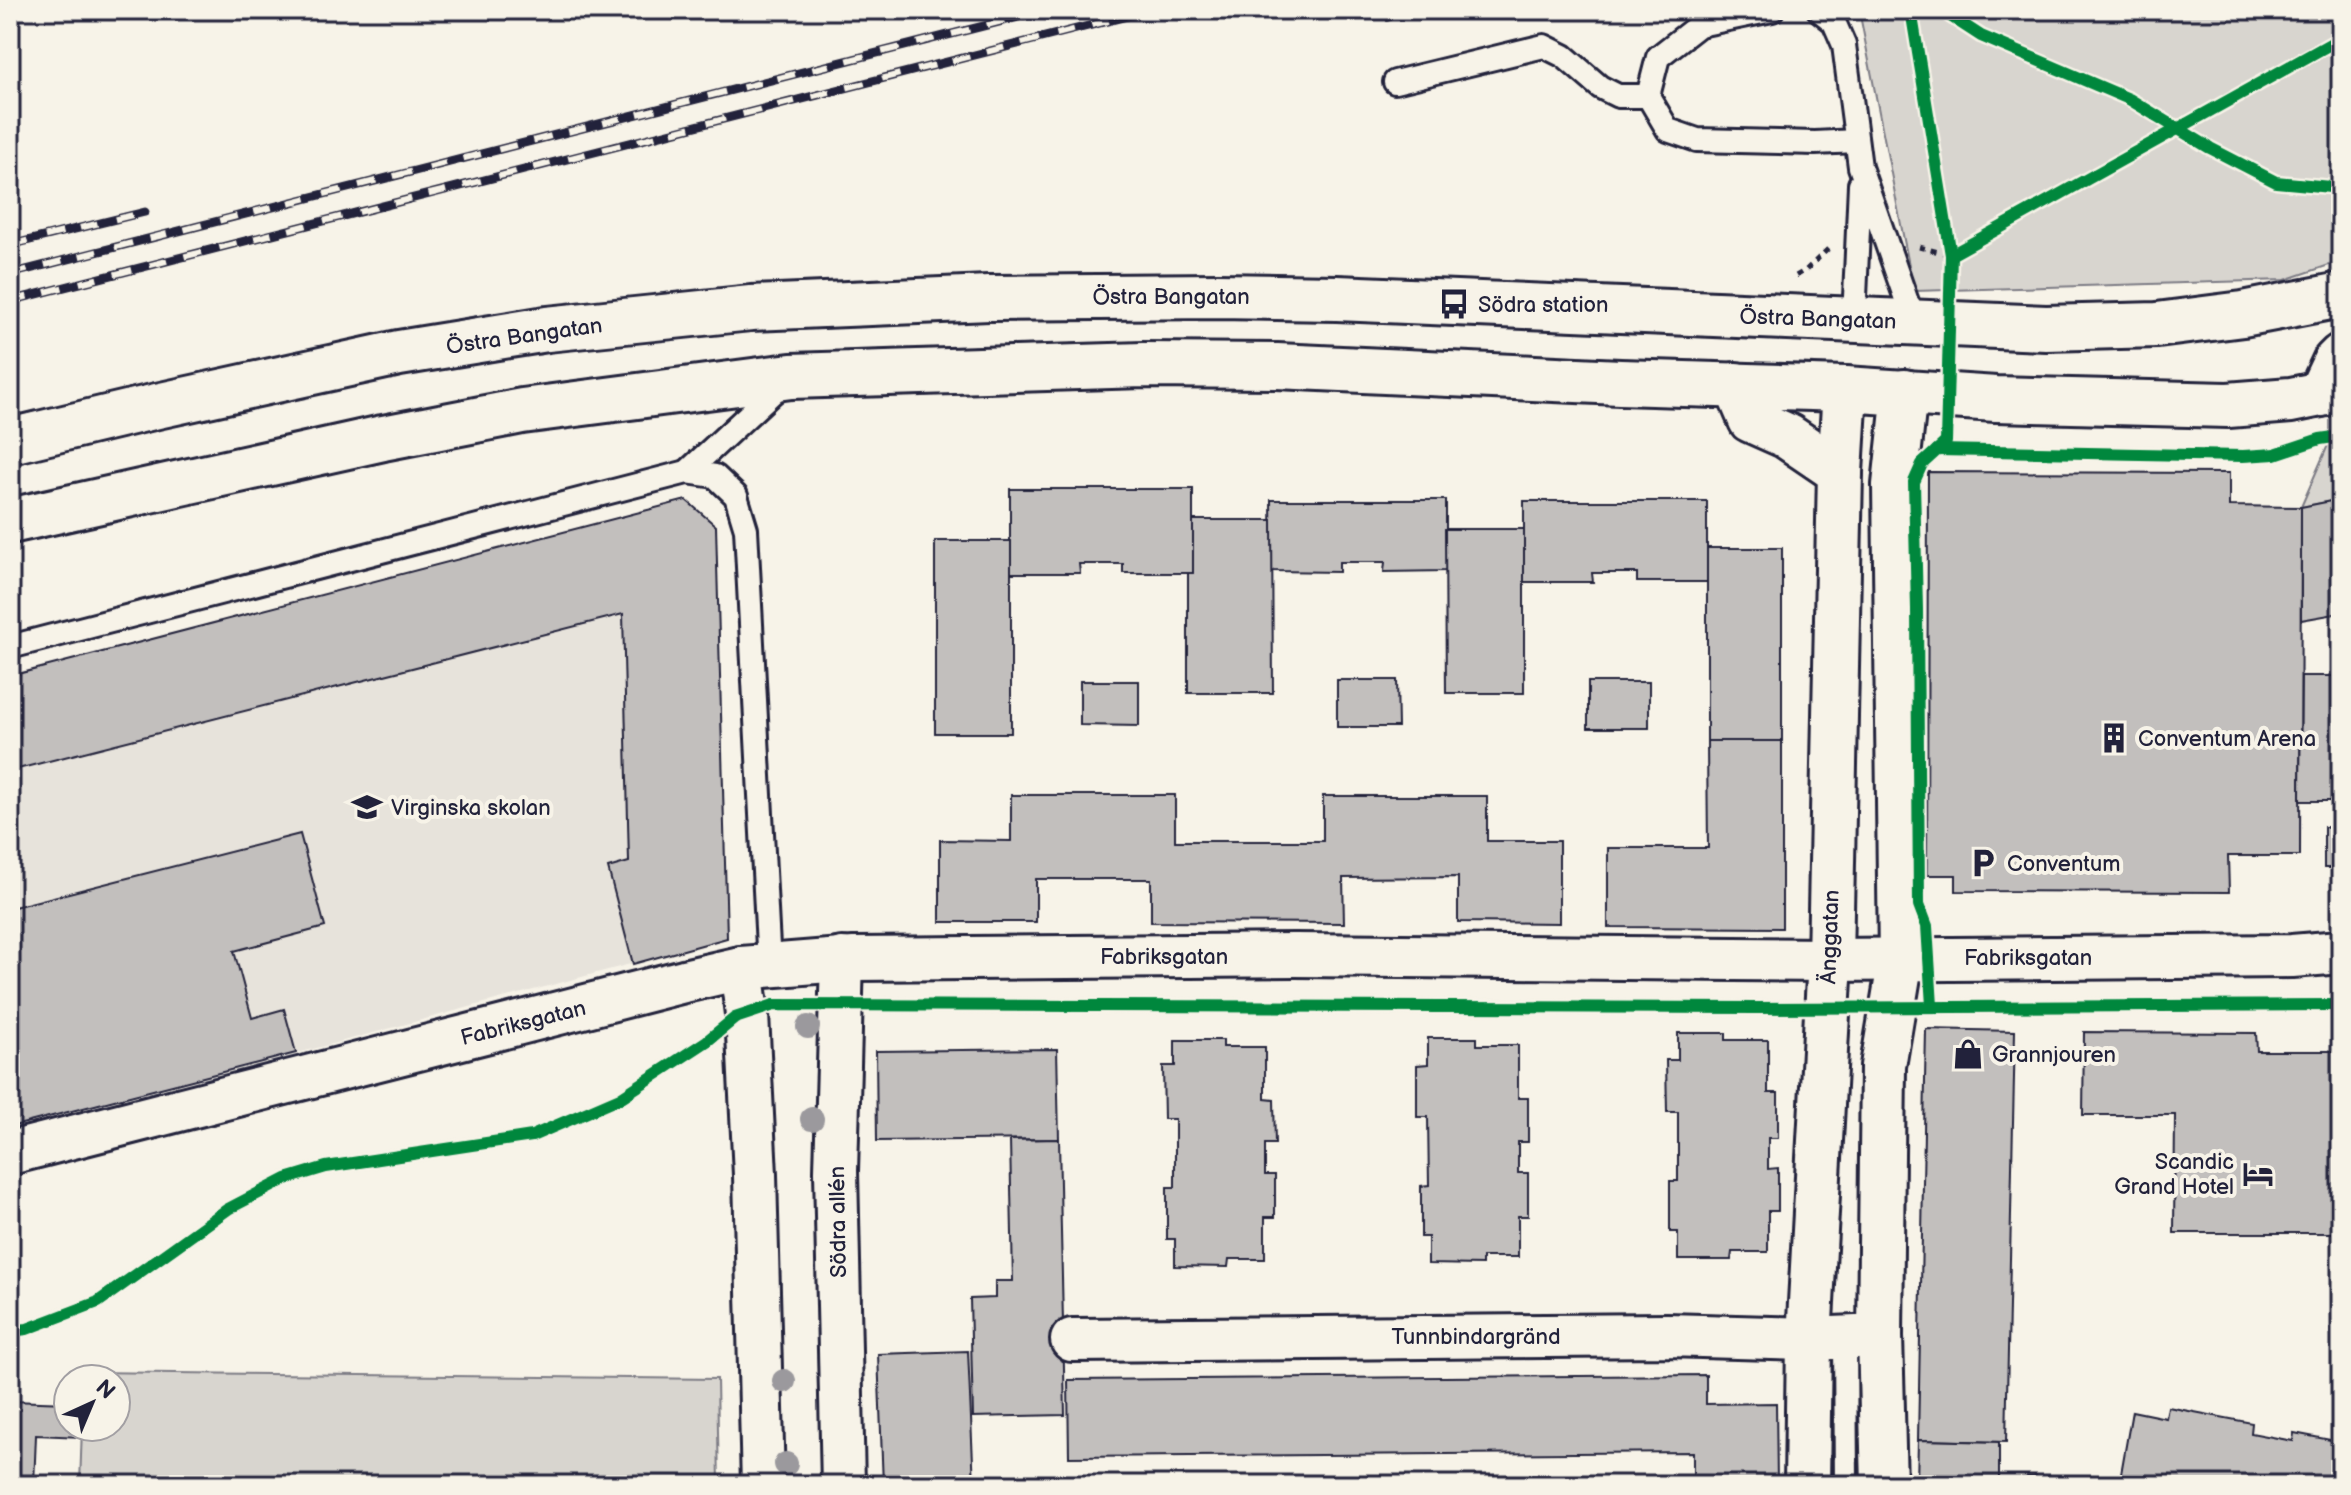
<svg xmlns="http://www.w3.org/2000/svg" width="2351" height="1495" font-family="'Balsamiq Sans',sans-serif">
	<style>
		.built { fill: #e7e3db }
		.green { fill: #d8d5cf; stroke: #7d7c85; stroke-width: 2 }
		.building { fill: #c2bfbd; stroke: #22223b; stroke-width: 2 }
		.lines { fill: none; stroke-linecap: round; stroke-linejoin: round }
		.service-casing { stroke: #22223b; stroke-width: 28 }
		.minor-casing { stroke: #22223b; stroke-width: 48 }
		.tertiary-casing { stroke: #22223b; stroke-width: 50 }
		.primary-casing { stroke: #22223b; stroke-width: 50 }
		.path { stroke: #22223b; stroke-width: 5; stroke-dasharray: 6 6; stroke-linecap: butt }
		.service { stroke: #f7f3e8; stroke-width: 22 }
		.minor { stroke: #f7f3e8; stroke-width: 42 }
		.tertiary { stroke: #f7f3e8; stroke-width: 44 }
		.primary { stroke: #f7f3e8; stroke-width: 44 }
		.rail-casing { stroke: #22223b; stroke-width: 9 }
		.rail { stroke: #f7f3e8; stroke-width: 6; stroke-dasharray: 18; stroke-linecap: butt }
		.cycleway-casing { stroke: #f7f3e8; stroke-width: 17 }
		.cycleway { stroke: #00873e; stroke-width: 12 }
		.tree { fill: #9b999d }
		.labels { text-anchor: middle; stroke-width: 8; stroke-linejoin: round; paint-order: stroke }
		.street-label { font-size: 22px; fill: #22223b; stroke: #f7f3e8 }
		.poi-label { font-size: 22px; fill: #22223b; stroke: #f7f3e8; text-anchor: start }
	</style>
	<rect width="100%" height="100%" fill="#f7f3e8"/>
	<filter id="ink" filterUnits="userSpaceOnUse"><feTurbulence type="fractalNoise" baseFrequency=".0125" numOctaves="2"/><feDisplacementMap in="SourceGraphic" scale="16" xChannelSelector="R" yChannelSelector="G"/><feConvolveMatrix kernelMatrix="1 2 1 2 8 2 1 2 1" color-interpolation-filters="sRGB"/></filter>
	<g filter="url(#ink)">
		<polygon class="built" points="686,501 716,526 727,938 224,1073 10,1127 10,676"/>
		<g class="green">
			<polygon points="1859,10 2341,10 2341,261 2285,280 1914,291"/>
			<polygon points="2341,421 2341,499 2301,507 2338,422"/>
			<polygon points="84,1372 717,1379 719,1485 80,1485 82,1427 116,1427 116,1379 84,1379"/>
		</g>
		<g class="building">
			<polygon points="1928,472 2229,473 2229,506 2301,507 2300,856 2228,856 2229,892 1956,891 1956,875 1927,875"/>
			<polygon points="1010,489 1193,489 1193,573 1123,573 1123,564 1079,564 1080,573 1010,573"/>
			<polygon points="2341,499 2341,613 2301,620 2301,507"/>
			<polygon points="686,500 716,526 727,938 633,964 608,868 629,862 623,614 10,771 10,676"/>
			<polygon points="1271,500 1446,500 1446,571 1384,572 1385,562 1339,562 1339,572 1272,571"/>
			<polygon points="1524,501 1707,501 1707,582 1637,582 1637,573 1592,573 1593,582 1524,582"/>
			<polygon points="1193,520 1272,520 1273,693 1188,693 1188,573 1193,573"/>
			<polygon points="1445,529 1524,529 1524,693 1446,693"/>
			<rect x="935" y="541" width="76" height="192"/>
			<rect x="1707" y="548" width="75" height="193"/>
			<polygon points="2301,676 2341,676 2341,801 2300,801"/>
			<polygon points="1337,680 1397,680 1398,727 1337,727"/>
			<polygon points="1080,681 1139,681 1139,726 1080,725"/>
			<rect x="1588" y="682" width="61" height="46"/>
			<polygon points="1707,741 1782,741 1782,928 1608,927 1608,848 1708,848"/>
			<polygon points="1011,795 1175,795 1175,841 1323,841 1323,796 1487,796 1487,841 1559,841 1559,923 1458,922 1458,877 1343,878 1344,923 1151,922 1151,879 1036,879 1036,922 940,922 940,840 1011,841"/>
			<rect x="2324" y="827" width="17" height="41"/>
			<polygon points="300,834 325,927 234,951 252,1018 284,1009 296,1053 10,1127 10,908"/>
			<polygon points="1926,1029 2015,1031 2006,1442 1918,1440"/>
			<polygon points="2084,1032 2256,1033 2257,1051 2341,1051 2341,1233 2174,1233 2175,1115 2083,1115"/>
			<polygon points="1678,1033 1726,1033 1726,1040 1768,1040 1768,1093 1778,1093 1778,1138 1768,1138 1768,1169 1778,1168 1778,1211 1768,1211 1768,1252 1732,1252 1731,1260 1678,1260 1678,1232 1670,1232 1670,1181 1678,1181 1678,1112 1667,1112 1666,1060 1678,1060"/>
			<polygon points="1428,1038 1477,1038 1477,1045 1518,1045 1518,1098 1528,1098 1528,1142 1518,1142 1518,1173 1528,1173 1528,1216 1518,1216 1518,1257 1482,1257 1482,1265 1428,1264 1428,1237 1421,1237 1421,1186 1429,1185 1428,1117 1417,1117 1417,1065 1428,1064"/>
			<polygon points="1175,1040 1223,1040 1223,1047 1265,1047 1265,1099 1274,1100 1275,1144 1265,1144 1265,1175 1275,1175 1275,1217 1265,1217 1265,1259 1229,1259 1228,1267 1175,1266 1175,1239 1167,1239 1167,1187 1175,1187 1175,1119 1164,1119 1163,1066 1175,1066"/>
			<polygon points="1057,1049 1059,1139 877,1141 876,1051"/>
			<polygon points="1059,1139 1065,1415 973,1417 970,1299 995,1298 995,1281 1013,1281 1010,1140"/>
			<polygon points="968,1351 974,1485 883,1485 878,1354"/>
			<polygon points="1706,1375 1706,1404 1776,1403 1777,1485 1693,1485 1693,1452 1069,1457 1068,1380"/>
			<polygon points="10,1401 68,1403 68,1427 82,1427 82,1437 36,1435 34,1485 10,1485"/>
			<polygon points="2168,1407 2252,1423 2251,1433 2293,1441 2294,1433 2341,1442 2341,1485 2119,1485 2132,1411 2166,1418"/>
			<polygon points="1918,1440 1999,1442 1999,1485 1917,1485"/>
			<polygon points="2036,1476 2042,1485 2022,1485 2027,1477"/>
		</g>
		<g class="lines">
			<g class="service-casing">
				<g id="service">
					<polyline points="1772,10 1699,25 1658,57 1648,96 1668,130 1697,140 1815,143 1856,141"/>
					<polyline points="1819,10 1834,22 1844,45 1860,167 1914,322"/>
					<polyline points="1395,82 1544,46 1564,56 1600,87 1618,96 1648,96"/>
					<polyline points="1854,320 1860,184"/>
					<polyline points="687,472 783,383"/>
					<polyline points="10,647 687,472 715,476 736,496 746,529 769,966"/>
					<polyline points="1845,1337 1846,1485"/>
				</g>
			</g>
			<g class="minor-casing">
				<g id="minor">
					<polyline points="842,959 836,1171 843,1485"/>
					<polyline points="741,968 747,1014 755,1175 763,1485"/>
					<polyline points="10,1153 684,981 741,968 854,959 1295,955 1830,960 2292,956 2341,952"/>
					<polyline points="1072,1340 1667,1335 1809,1339 1880,1336"/>
				</g>
			</g>
			<g class="tertiary-casing">
				<g id="tertiary">
					<polyline points="1807,1485 1809,1339 1830,960 1840,472 1845,389"/>
					<polyline points="1884,1485 1880,1336 1883,1066 1901,958 1895,485 1905,392"/>
				</g>
			</g>
			<g class="primary-casing">
				<g id="primary">
					<polyline points="1736,385 1751,420 1787,436 1840,472"/>
					<polyline points="2320,394 2335,362 2341,356"/>
					<polyline points="10,441 157,406 399,353 547,329 751,308 989,298 1218,296 1337,298 2046,328 2157,325 2243,314 2341,295"/>
					<polyline points="10,521 383,438 522,411 791,376 1143,365 1277,366 1620,382 1845,389 1996,399 2228,405 2291,400 2341,390"/>
				</g>
			</g>
			<g class="path">
				<polyline points="1382,10 1384,20 1422,10"/>
				<polyline points="1919,247 1951,255"/>
				<polyline points="1796,276 1806,270 1828,249"/>
			</g>
			<use href="#service" class="service"/>
			<use href="#minor" class="minor"/>
			<use href="#tertiary" class="tertiary"/>
			<use href="#primary" class="primary"/>
			<g class="rail-casing">
				<g id="rail">
					<polyline points="10,245 145,212"/>
					<polyline points="10,274 1046,10"/>
					<polyline points="10,301 1151,10"/>
				</g>
			</g>
			<use href="#rail" class="rail"/>
			<g class="cycleway-casing">
				<g id="cycleway">
					<polyline points="1911,10 1951,255 1946,442 1922,464 1914,482 1917,609 1919,905 1927,926 1932,1006"/>
					<polyline points="1941,10 1981,36 2129,99 2210,148 2276,182 2341,188"/>
					<polyline points="1951,255 2341,38"/>
					<polyline points="1937,450 2243,456 2275,454 2320,439 2341,436"/>
					<polyline points="10,1331 27,1329 98,1302 228,1209 286,1179 326,1167 532,1136 620,1098 707,1041 735,1018 774,1005 1758,1008 2341,1005"/>
				</g>
			</g>
			<use href="#cycleway" class="cycleway"/>
		</g>
		<g class="tree">
			<circle cx="808" cy="1027" r="12"/>
			<circle cx="812" cy="1119" r="12"/>
			<circle cx="784" cy="1381" r="12"/>
			<circle cx="786" cy="1464" r="12"/>
		</g>
	</g>
	<defs>
		<g id="bus-bare" transform="scale(2.4)"><path d="M-5-6H5V4H4V6H2V4H-2V6H-4V4H-5ZM-3.5-4V0h7V-4ZM-3.5 1.2v1.5H-2V1.2ZM2 1.2v1.5H3.5V1.2Z" fill="#22223b" stroke="#f7f3e8" stroke-width="2.5" paint-order="stroke"/></g>
		<g id="building-bare" transform="scale(2.4)"><path d="M-4-6H4V6H1V3H-1V6H-4ZM-2.5-4.3h1.7v1.8h-1.7ZM.8-4.3h1.7v1.8H.8ZM-2.5-1h1.7V.8h-1.7ZM.8-1h1.7V.8H.8Z" fill="#22223b" stroke="#f7f3e8" stroke-width="2.5" paint-order="stroke"/></g>
		<g id="school-bare" transform="scale(2.4)"><path d="M0-5L7-2L0 1L-7-2ZM-4 1L0 2.5L4 1V4Q0 6-4 4Z" fill="#22223b" stroke="#f7f3e8" stroke-width="2.5" paint-order="stroke"/></g>
		<g id="parking-bare" transform="scale(2.4)"><path d="M-3.5-5.5H1a3.5 3.5 0 0 1 0 7H-1V5.5H-3.5ZM-1-3.4V-.6H.8a1.4 1.4 0 0 0 0-2.8Z" fill="#22223b" stroke="#f7f3e8" stroke-width="2.5" paint-order="stroke"/></g>
		<g id="shop-bare" transform="scale(2.4)"><path d="M-5-2.5h2.3a2.7 3.5 0 0 1 5.4 0H5L5.5 6h-11ZM-1.5-2.5h3a1.5 2.3 0 0 0-3 0Z" fill="#22223b" stroke="#f7f3e8" stroke-width="2.5" paint-order="stroke"/></g>
		<g id="hotel-bare" transform="scale(2.4)"><path d="M-6-4.5h1.5V1H6V5H4.5V3h-9V5H-6ZM-4 0a1.8 1.8 0 1 1 3.6 0ZM.5 0V-2.5h3Q6-2.5 6 0Z" fill="#22223b" stroke="#f7f3e8" stroke-width="2.5" paint-order="stroke"/></g>
	</defs>
	<g fill-rule="evenodd">
		<use href="#bus-bare" x="1454" y="304"/>
		<use href="#building-bare" x="2114" y="738"/>
		<use href="#school-bare" x="367" y="807"/>
		<use href="#parking-bare" x="1983" y="863"/>
		<use href="#shop-bare" x="1968" y="1054"/>
		<use href="#hotel-bare" x="2258" y="1174"/>
	</g>
	<g class="labels">
		<g class="street-label">
			<text x="1171" y="304">Östra Bangatan</text>
			<text transform="translate(1818 318) rotate(2)" y="8">Östra Bangatan</text>
			<text transform="translate(524 335) rotate(-8)" y="8">Östra Bangatan</text>
			<text transform="translate(1829 937) rotate(-88)" y="8">Änggatan</text>
			<text x="1164" y="964">Fabriksgatan</text>
			<text x="2028" y="965">Fabriksgatan</text>
			<text transform="translate(523 1022) rotate(-14)" y="8">Fabriksgatan</text>
			<text transform="translate(837 1222) rotate(-91)" y="8">Södra allén</text>
			<text x="1476" y="1344">Tunnbindargränd</text>
		</g>
		<g class="poi-label">
			<text x="1478" y="312">Södra station</text>
			<text x="2138" y="746">Conventum Arena</text>
			<text x="391" y="815">Virginska skolan</text>
			<text x="2007" y="871">Conventum</text>
			<text x="1992" y="1062">Grannjouren</text>
			<text x="2234" y="1169" text-anchor="end">Scandic<tspan x="2234" dy="25">Grand Hotel</tspan></text>
		</g>
	</g>
	<rect width="2351" height="1495" fill="none" stroke="#f7f3e8" stroke-width="40"/>
	<rect x="20" y="20" width="2311" height="1455" fill="none" stroke="#22223b" stroke-width="3" filter="url(#ink)"/>
	<g transform="translate(92 1403) rotate(44)"><circle r="38" fill="#f7f3e8" stroke="#a29fa3" stroke-width="2"/>
	<path d="M0-6L14 30L0 20L-14 30Z" fill="#22223b"/>
	<text y="-12" font-size="22" font-weight="bold" text-anchor="middle" fill="#22223b">N</text>
	</g>
</svg>
